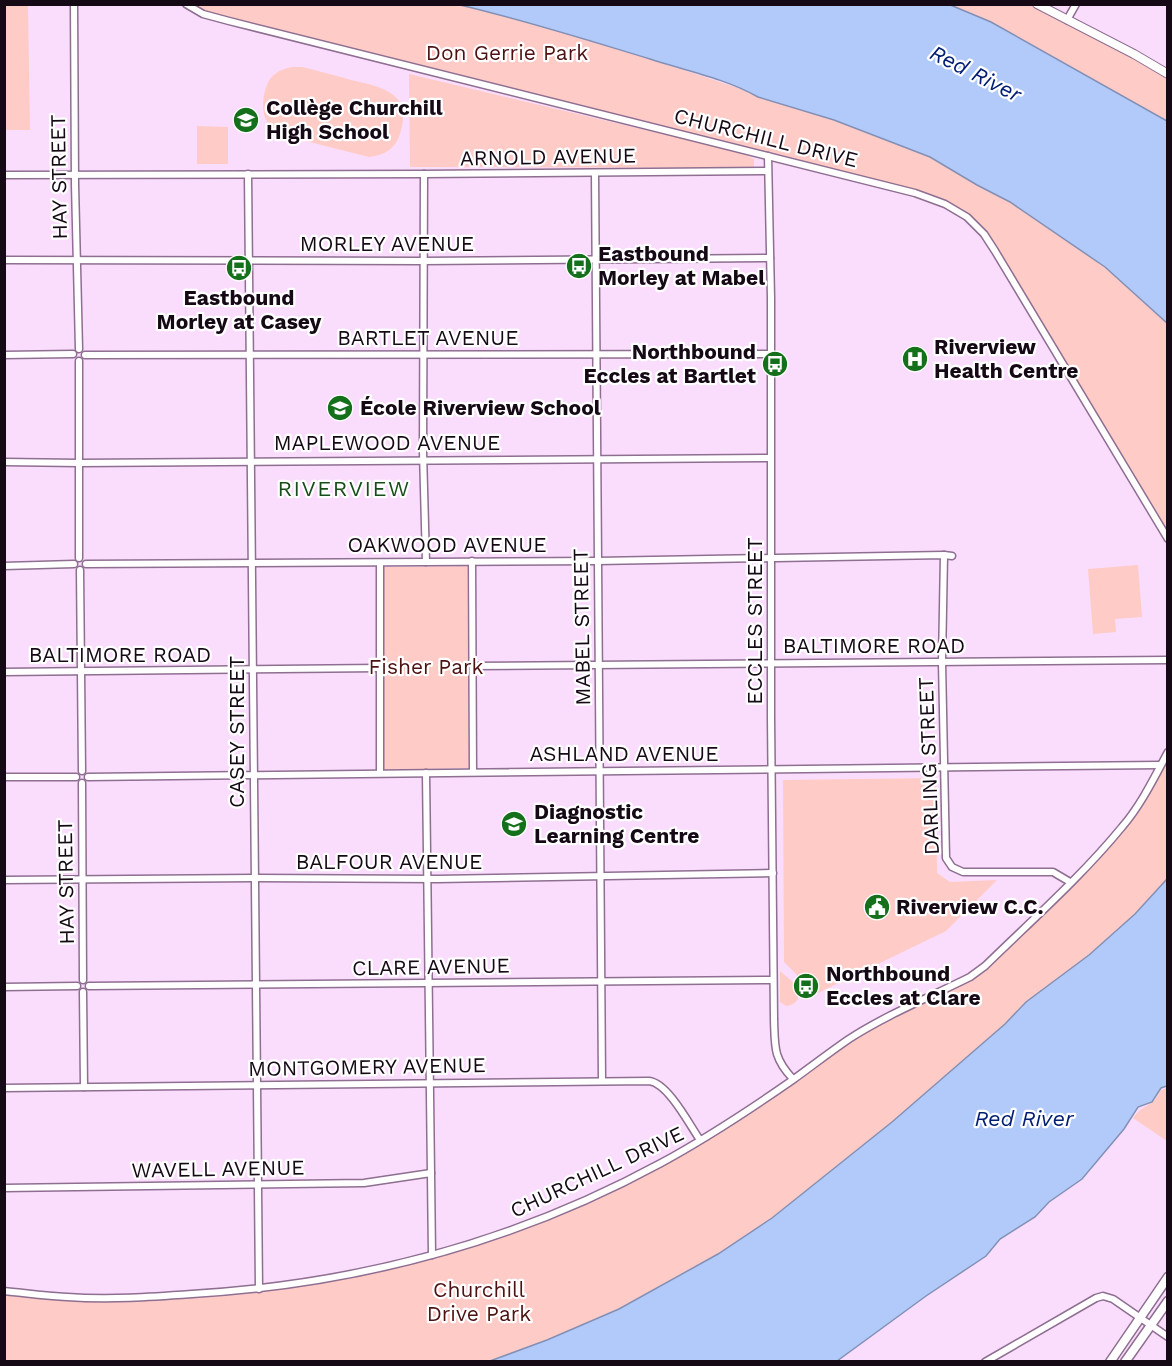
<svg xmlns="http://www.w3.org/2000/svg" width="1172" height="1366" font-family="'Work Sans',sans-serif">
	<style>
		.green { fill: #fecbc7 }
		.water { fill: #b2caf9; stroke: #8390b5; stroke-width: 1.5 }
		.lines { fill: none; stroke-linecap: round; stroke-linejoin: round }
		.minor-casing { stroke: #8e6e91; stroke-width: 9 }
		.tertiary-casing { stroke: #8e6e91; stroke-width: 10 }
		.secondary-casing { stroke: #8e6e91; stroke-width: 11 }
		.minor { stroke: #fff; stroke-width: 6 }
		.tertiary { stroke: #fff; stroke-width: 8 }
		.secondary { stroke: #fff; stroke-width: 8 }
		.labels { text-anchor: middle; stroke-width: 4.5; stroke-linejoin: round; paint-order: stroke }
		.park-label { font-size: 21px; fill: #4d1112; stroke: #fff }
		.poi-label { font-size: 21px; font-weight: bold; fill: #150916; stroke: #fff; text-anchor: start }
		.street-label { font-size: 21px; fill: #150916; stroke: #fff }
		.water-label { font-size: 22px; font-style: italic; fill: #011d74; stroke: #fff }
		.neighbourhood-label { font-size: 22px; letter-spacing: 1.5px; fill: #174d19; stroke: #fff }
	</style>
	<rect width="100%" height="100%" fill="#faddfc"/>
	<g class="green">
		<polygon points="4,5 28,5 30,130 5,130"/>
		<polygon points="186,5 460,5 515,17 693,73 747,91 758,97 834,120 930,157 977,185 1010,202 1105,267 1167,323 1167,539 995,251 967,217 915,193 229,21"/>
		<polygon points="948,5 1037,5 1167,76 1167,121 991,22"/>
		<path d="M292,67H302C318,71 335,75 351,80C382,87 414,93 400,134C395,149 385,155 369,157L282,135C265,126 261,113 264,95C266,87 268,79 275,74C280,70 286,68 292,67Z"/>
		<polygon points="409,74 743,153 754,159 754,168 410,167"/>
		<polygon points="197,126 228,127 228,164 197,164"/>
		<polygon points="1138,565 1142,617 1115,619 1116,632 1093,634 1088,569"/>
		<polygon points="467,566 469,768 384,770 384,567"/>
		<polygon points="1167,752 1167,879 1135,914 1089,955 1026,1002 1005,1024 892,1122 772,1218 718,1254 619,1309 547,1340 490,1361 5,1362 4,1291 67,1297 147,1297 323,1280 469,1244 574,1205 700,1140 849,1039 985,966 1122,827"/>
		<polygon points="936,778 937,873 950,882 997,880 946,931 816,994 784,962 783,780"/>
		<path d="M780,971L794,983L799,992C799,1001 794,1005 786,1006L780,1002Z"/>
		<path d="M1167,1088H1168L1167,1141L1133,1118C1144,1103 1152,1108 1161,1090Z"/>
	</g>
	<g class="water">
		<path d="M948,4L991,22L1167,121V323L1105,267L1010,202L977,185L930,157L834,120L758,97C727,79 684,70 650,59C587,40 524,20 460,5Z"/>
		<polygon points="1167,879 1167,1086 1161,1088 1152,1102 1138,1107 1124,1129 1082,1179 1049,1202 1035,1217 1000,1239 986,1256 926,1296 837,1361 490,1361 547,1340 619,1309 718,1254 772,1218 892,1122 1005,1024 1026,1002 1089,955 1135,914"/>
	</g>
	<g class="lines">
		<g class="minor-casing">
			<g id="minor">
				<polyline points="74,4 75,184 79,349"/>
				<polyline points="186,4 203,14 229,21 915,193 945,204 967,217 984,234 995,251 1168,539"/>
				<polyline points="1067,20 1076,4"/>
				<path d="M768,156L771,298V717L774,1019C775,1047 773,1058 793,1079"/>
				<polyline points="595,173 602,1081"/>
				<polyline points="248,174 259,1289"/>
				<polyline points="424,174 423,452 426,562"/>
				<polyline points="4,175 424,174 767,171"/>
				<polyline points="4,260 424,261 770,258"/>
				<polyline points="4,355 73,354"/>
				<polyline points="85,355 770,354"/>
				<polyline points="79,361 79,558"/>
				<polyline points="4,462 79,463 770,458"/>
				<polyline points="944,555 942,662 946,858 952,867 963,872 1053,872 1070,882"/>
				<polyline points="472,561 473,772"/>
				<polyline points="380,563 380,773"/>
				<polyline points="86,564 597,561 944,555 952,556"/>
				<polyline points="4,566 74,564"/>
				<polyline points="80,570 82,771"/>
				<polyline points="473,666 1168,660"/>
				<polyline points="4,672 380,668"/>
				<polyline points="426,773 432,1255"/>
				<polyline points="4,777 76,777"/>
				<polyline points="88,777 1160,765"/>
				<polyline points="82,783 83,980"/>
				<polyline points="4,880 255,878 437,879 773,873"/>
				<polyline points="89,986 773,980"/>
				<polyline points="4,987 77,986"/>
				<polyline points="83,992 84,1087"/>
				<path d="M4,1088L649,1081C668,1083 689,1124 700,1140"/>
				<polyline points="4,1188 364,1183 431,1173"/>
				<path d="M4,1291C25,1293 46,1296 67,1297C109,1300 151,1297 192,1294C359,1284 514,1243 661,1163C707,1138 751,1109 794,1079C812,1066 830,1052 849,1039C886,1015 930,997 970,977L985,966C1031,921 1081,877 1122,827C1141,805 1154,778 1168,752"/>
				<polyline points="985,1362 1096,1298 1103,1296 1113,1299 1168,1337"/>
			</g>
		</g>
		<g class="tertiary-casing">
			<polyline id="tertiary" points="1037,4 1134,54 1168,74"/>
		</g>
		<g class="secondary-casing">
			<g id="secondary">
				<polyline points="1110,1362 1168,1277"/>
				<polyline points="1125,1362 1168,1301"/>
			</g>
		</g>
		<use href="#minor" class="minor"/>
		<use href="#tertiary" class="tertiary"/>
		<use href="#secondary" class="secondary"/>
	</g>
	<defs>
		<g id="school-disc" transform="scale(1.35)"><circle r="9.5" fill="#15701c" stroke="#fff"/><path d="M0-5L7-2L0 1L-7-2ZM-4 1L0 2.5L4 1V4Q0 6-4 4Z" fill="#fff"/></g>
		<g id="bus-disc" transform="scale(1.35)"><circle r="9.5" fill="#15701c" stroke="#fff"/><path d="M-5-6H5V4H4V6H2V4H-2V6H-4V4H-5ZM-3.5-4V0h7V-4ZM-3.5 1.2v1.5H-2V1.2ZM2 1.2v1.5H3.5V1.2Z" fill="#fff"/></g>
		<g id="hospital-disc" transform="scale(1.35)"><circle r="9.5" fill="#15701c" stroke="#fff"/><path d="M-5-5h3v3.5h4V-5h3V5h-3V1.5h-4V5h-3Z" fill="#fff"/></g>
		<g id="civic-disc" transform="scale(1.35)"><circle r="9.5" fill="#15701c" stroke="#fff"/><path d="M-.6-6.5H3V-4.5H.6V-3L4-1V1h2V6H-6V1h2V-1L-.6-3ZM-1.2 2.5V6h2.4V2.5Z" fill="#fff"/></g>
	</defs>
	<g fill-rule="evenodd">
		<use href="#school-disc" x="246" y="120"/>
		<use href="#bus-disc" x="579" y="266"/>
		<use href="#bus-disc" x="239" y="268"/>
		<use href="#hospital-disc" x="915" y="359"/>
		<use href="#bus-disc" x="775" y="364"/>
		<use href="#school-disc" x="340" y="408"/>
		<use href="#school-disc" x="514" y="824"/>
		<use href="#civic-disc" x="877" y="907"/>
		<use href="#bus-disc" x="806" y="986"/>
	</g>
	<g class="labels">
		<g class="park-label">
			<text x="507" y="60">Don Gerrie Park</text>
			<text x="426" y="674">Fisher Park</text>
			<text x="479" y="1297">Churchill<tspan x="479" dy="24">Drive Park</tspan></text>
		</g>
		<g class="poi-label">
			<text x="266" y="115">Collège Churchill<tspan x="266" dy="24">High School</tspan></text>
			<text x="598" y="261">Eastbound<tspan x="598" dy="24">Morley at Mabel</tspan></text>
			<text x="239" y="305" text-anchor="middle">Eastbound<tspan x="239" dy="24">Morley at Casey</tspan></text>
			<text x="934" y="354">Riverview<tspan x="934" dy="24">Health Centre</tspan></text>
			<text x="756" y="359" text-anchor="end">Northbound<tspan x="756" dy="24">Eccles at Bartlet</tspan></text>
			<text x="360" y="415">École Riverview School</text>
			<text x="534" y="819">Diagnostic<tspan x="534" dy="24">Learning Centre</tspan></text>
			<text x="896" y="914">Riverview C.C.</text>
			<text x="826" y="981">Northbound<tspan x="826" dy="24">Eccles at Clare</tspan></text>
		</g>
		<g class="street-label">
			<text transform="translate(766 138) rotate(14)" y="7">CHURCHILL DRIVE</text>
			<text transform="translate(548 157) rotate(-1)" y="7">ARNOLD AVENUE</text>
			<text transform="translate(59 177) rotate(-91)" y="7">HAY STREET</text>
			<text x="387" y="251">MORLEY AVENUE</text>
			<text x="428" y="345">BARTLET AVENUE</text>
			<text x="387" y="450">MAPLEWOOD AVENUE</text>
			<text x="447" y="552">OAKWOOD AVENUE</text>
			<text transform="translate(755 621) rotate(-90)" y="7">ECCLES STREET</text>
			<text transform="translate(582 627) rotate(-91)" y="7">MABEL STREET</text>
			<text x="874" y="653">BALTIMORE ROAD</text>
			<text x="120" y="662">BALTIMORE ROAD</text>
			<text transform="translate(237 732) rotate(-90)" y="7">CASEY STREET</text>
			<text x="624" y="761">ASHLAND AVENUE</text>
			<text transform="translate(929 766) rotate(-92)" y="7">DARLING STREET</text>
			<text x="389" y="869">BALFOUR AVENUE</text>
			<text transform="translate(66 882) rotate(-91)" y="7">HAY STREET</text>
			<text transform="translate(431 967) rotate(-1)" y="7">CLARE AVENUE</text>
			<text transform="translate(367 1067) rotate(-1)" y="7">MONTGOMERY AVENUE</text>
			<text transform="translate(218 1169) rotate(-1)" y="7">WAVELL AVENUE</text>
			<text transform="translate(597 1172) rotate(-25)" y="7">CHURCHILL DRIVE</text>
		</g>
		<g class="water-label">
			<text transform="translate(976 73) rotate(27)" y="8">Red River</text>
			<text x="1024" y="1126">Red River</text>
		</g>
		<g class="neighbourhood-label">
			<text x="344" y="496">RIVERVIEW</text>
		</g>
	</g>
	<rect width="1172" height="1366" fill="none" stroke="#150916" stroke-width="12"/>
</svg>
